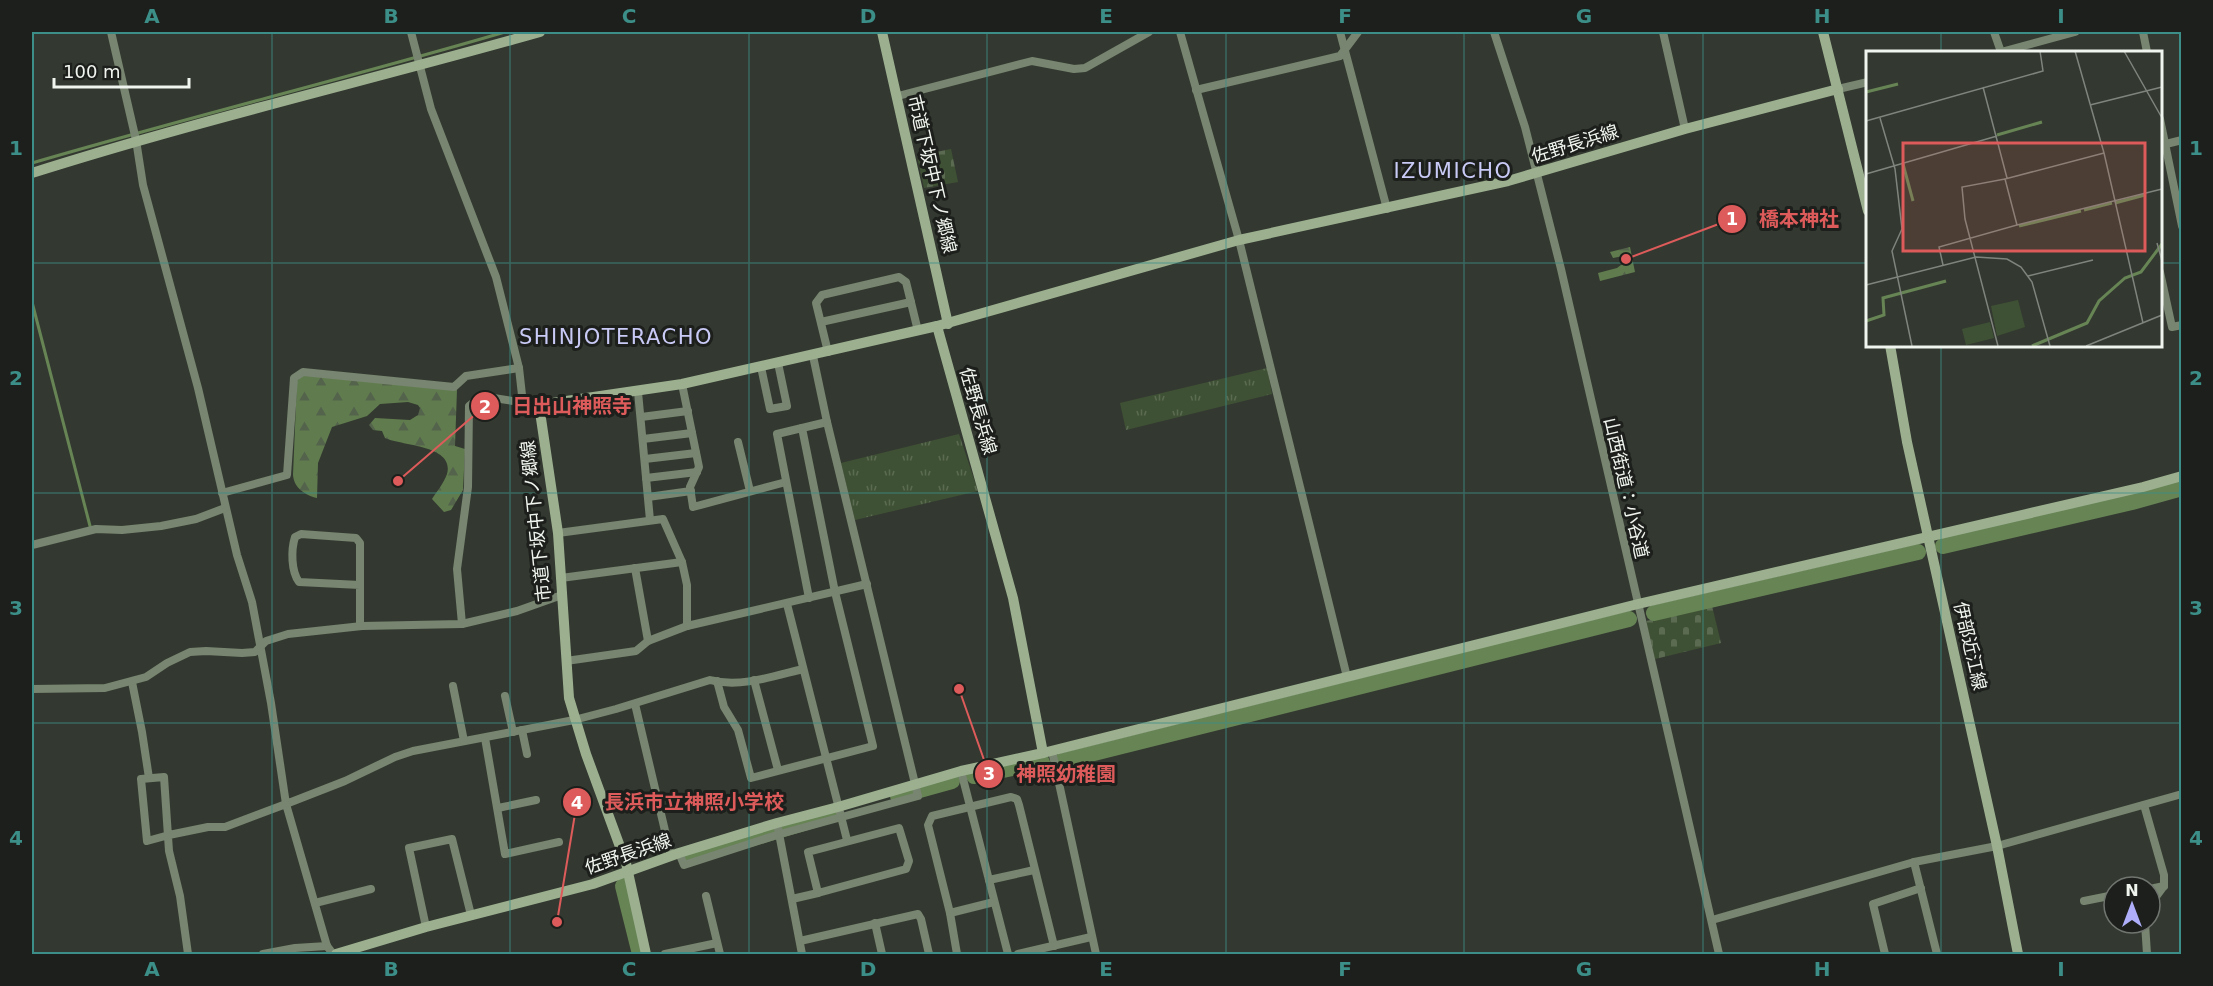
<svg xmlns="http://www.w3.org/2000/svg" width="2213" height="986" font-family="'DejaVu Sans','Noto Sans JP',sans-serif">
	<style>
		.grass { fill: url(#grass-tufts) }
		.forest { fill: url(#forest-firs) }
		.cemetery { fill: url(#cemetery-stones) }
		.lines { fill: none; stroke-linecap: round; stroke-linejoin: round }
		.stream { stroke: #678455; stroke-width: 3 }
		.river { stroke: #678455; stroke-width: 16 }
		.street { stroke: #788570; stroke-width: 8 }
		.secondary { stroke: #9cb090; stroke-width: 10 }
		.grid { fill: none; stroke: #3c8f88; stroke-width: 1.5; stroke-opacity: 0.55 }
		.labels { text-anchor: middle; stroke-width: 6; stroke-linejoin: round; paint-order: stroke }
		.street-label { font-size: 18px; fill: #f1f5ef; stroke: #1c1f1b }
		.quarter-label { font-size: 21px; letter-spacing: 1.5px; fill: #c9caf6; stroke: #1c1f1b }
		.inset-river { fill: none; stroke: #678455; stroke-width: 3 }
		.inset-road { fill: none; stroke: #7f847c; stroke-width: 1.5 }
		.view { fill: #dd5b5a; fill-opacity: 0.15; stroke: #dd5b5a; stroke-width: 3 }
		.inset-edge { fill: none; stroke: #f1f5ef; stroke-width: 3 }
		.leader { fill: none; stroke: #dd5b5a; stroke-width: 2 }
		.callout-dot { fill: #dd5b5a; stroke: #1c1f1b; stroke-width: 2 }
		.mark-label { font-size: 18px; text-anchor: middle; font-weight: bold; fill: #fff }
		.callout-label { font-size: 20px; text-anchor: middle; font-weight: bold; fill: #dd5b5a; stroke: #1c1f1b; stroke-width: 6; stroke-linejoin: round; paint-order: stroke }
		.neatline { fill: none; stroke: #3c8f88; stroke-width: 2 }
		.grid-label { font-size: 20px; text-anchor: middle; font-weight: bold; fill: #3c8f88 }
	</style>
	<defs>
		<pattern id="grass-tufts" width="24" height="20" patternUnits="userSpaceOnUse" patternTransform="scale(1.5)"><rect width="24" height="20" fill="#3f5134"/><path d="M3 7l-1-3M5 7V3M7 7l1-3M15 17l-1-3M17 17v-4M19 17l1-3" fill="none" stroke="#5b6b52"/></pattern>
		<pattern id="forest-firs" width="22" height="20" patternUnits="userSpaceOnUse" patternTransform="scale(1.5)"><rect width="22" height="20" fill="#607c4e"/><path d="M5 1l3.5 6h-7zM16 11l3.5 6h-7z" fill="#54634b"/></pattern>
		<pattern id="cemetery-stones" width="16" height="16" patternUnits="userSpaceOnUse" patternTransform="scale(1.5)"><rect width="16" height="16" fill="#3f5134"/><path d="M2 7V4a2 2 0 0 1 4 0v3zM10 15v-3a2 2 0 0 1 4 0v3z" fill="#5b6b52"/></pattern>
	</defs>
	<rect width="100%" height="100%" fill="#333930"/>
	<g class="grass">
		<polygon points="1267,368 1272,394 1126,430 1120,403"/>
		<polygon points="959,434 978,491 855,520 841,463"/>
	</g>
	<g class="forest">
		<polygon points="1630,247 1635,272 1600,281 1598,273 1617,268 1621,265 1629,262 1628,255 1613,258 1610,252"/>
		<path d="M303,375L457,389L455,446L465,449L463,490L451,510L444,512L432,499C437,491 444,483 447,474C455,445 402,446 385,438L382,431L373,430L369,425L375,418L410,420L418,415L420,408L418,405L408,402L380,404L367,416L332,427L318,463L317,498C305,495 294,488 293,475L297,381Z"/>
	</g>
	<g class="cemetery">
		<polygon points="951,149 958,182 924,188 917,156"/>
		<polygon points="1712,606 1721,643 1655,659 1646,621"/>
	</g>
	<g class="lines">
		<g class="stream">
			<path d="M32,163C189,117 348,78 505,32"/>
			<polyline points="32,302 90,526"/>
		</g>
		<g class="river">
			<polyline points="1943,546 2132,502 2182,488"/>
			<polyline points="1654,613 1918,552"/>
			<polyline points="1062,761 1629,619"/>
			<polyline points="974,776 1042,762"/>
			<polyline points="898,796 952,781"/>
			<polyline points="686,858 830,815"/>
			<polyline points="623,886 640,954"/>
		</g>
		<g class="street">
			<path d="M111,32L136,140L143,185L198,388L237,555L252,602L271,703L286,804L345,781L395,757L413,751L574,720L616,709L710,680C740,688 774,676 803,669"/>
			<polyline points="411,32 431,109 496,277 519,368 523,404"/>
			<polyline points="1180,32 1239,240 1347,677"/>
			<polyline points="1340,32 1387,209"/>
			<polyline points="1494,32 1525,127 1561,269 1719,954"/>
			<polyline points="1663,32 1685,129"/>
			<polyline points="1994,32 2001,52"/>
			<polyline points="2143,32 2147,52"/>
			<polyline points="2001,52 2075,32"/>
			<polyline points="1838,89 1868,82"/>
			<polyline points="1196,90 1340,56 1358,32"/>
			<polyline points="898,96 1032,61 1074,69 1085,68 1149,32"/>
			<polyline points="2160,119 2182,226"/>
			<polyline points="2166,144 2182,140"/>
			<polyline points="2160,272 2172,327 2182,325"/>
			<polyline points="821,322 911,302"/>
			<polyline points="828,352 816,303 822,295 899,277 906,282 918,331"/>
			<polyline points="761,367 770,409 787,406 778,363"/>
			<polyline points="682,384 699,467 690,487 693,507 786,482"/>
			<polyline points="638,392 650,520"/>
			<polyline points="641,417 688,411"/>
			<polyline points="802,428 777,434 809,598"/>
			<polyline points="643,439 692,433"/>
			<polyline points="738,442 750,491"/>
			<polyline points="645,459 696,453"/>
			<polyline points="646,478 697,472"/>
			<polyline points="222,493 287,475 294,378 303,372 454,387 466,376 519,368"/>
			<polyline points="648,497 691,491"/>
			<polyline points="558,533 663,519 682,562 687,585 687,626"/>
			<polyline points="32,545 96,529 122,530 161,526 196,519 225,508"/>
			<polyline points="635,568 648,641"/>
			<polyline points="561,578 682,562"/>
			<path d="M360,585L299,582C291,571 291,550 295,537L301,534L356,538L360,543V626"/>
			<polyline points="787,604 847,840"/>
			<polyline points="462,624 457,569 468,487 469,406 481,396 539,405"/>
			<polyline points="566,661 636,651 648,641 687,626 867,584"/>
			<polyline points="754,680 778,770"/>
			<polyline points="717,681 724,707 738,730 751,778 873,746 835,592 802,428 827,422"/>
			<polyline points="132,682 142,732 149,778"/>
			<polyline points="453,686 464,741"/>
			<polyline points="32,689 105,688 146,677 167,663 190,652 206,651 242,653 255,652 266,641 288,634 362,626 462,624 517,611 562,595"/>
			<polyline points="505,696 513,732"/>
			<polyline points="635,704 671,856"/>
			<polyline points="522,730 527,754"/>
			<polyline points="485,738 505,854 559,842"/>
			<polyline points="1052,751 1096,954"/>
			<polyline points="961,771 1008,954"/>
			<polyline points="2144,805 2164,875 2164,886 2150,905"/>
			<polyline points="498,808 536,800"/>
			<polyline points="777,823 802,954"/>
			<polygon points="899,828 909,861 906,869 818,893 808,852"/>
			<polyline points="679,853 684,865 780,834 918,796 827,422 813,356"/>
			<polyline points="1914,862 1937,954"/>
			<polyline points="989,880 1034,870"/>
			<polyline points="2150,889 2164,886"/>
			<polyline points="706,896 720,954"/>
			<polyline points="792,899 818,893"/>
			<polyline points="2084,901 2114,895"/>
			<polyline points="315,903 371,889"/>
			<polyline points="950,913 994,902"/>
			<polyline points="1712,920 1914,862 1997,846 2182,794"/>
			<polyline points="875,923 882,954"/>
			<polyline points="2145,923 2147,954"/>
			<polyline points="426,927 409,848 452,839 471,915"/>
			<polyline points="800,941 918,914 921,919 929,954"/>
			<polyline points="188,954 180,896 169,851 164,777 141,779 147,841 169,835 208,827 225,827 286,804 327,946 333,954"/>
			<polyline points="263,954 295,948 327,946"/>
			<polyline points="665,954 717,943"/>
			<polyline points="957,954 950,913 928,825 932,816 1011,797 1017,799 1019,805 1054,946"/>
			<polyline points="1018,954 1091,937"/>
			<polyline points="1885,954 1873,904 1921,888"/>
		</g>
		<g class="secondary">
			<polyline points="882,32 948,324"/>
			<polyline points="1823,32 1868,211"/>
			<path d="M32,173C199,120 371,80 540,32"/>
			<polyline points="1890,345 1907,442 1997,846 2018,954"/>
			<polyline points="1043,753 1638,604 2143,487 2182,476"/>
			<polyline points="336,954 426,927 593,884 679,853 777,823 838,807 961,771 1043,753 1013,598 937,326 1239,240 1508,181 1685,129 1838,89"/>
			<polyline points="646,954 626,863 586,754 569,698 558,533 539,405 682,384 937,326"/>
		</g>
	</g>
	<path class="grid" d="M272,32V954M510,32V954M749,32V954M987,32V954M1226,32V954M1464,32V954M1703,32V954M1941,32V52M32,263H1868M2160,263H2182M1941,345V954M32,493H2182M32,723H2182"/>
	<g class="labels">
		<g class="street-label">
			<text transform="translate(1575 144) rotate(-17)" y="6">佐野長浜線</text>
			<text transform="translate(932 174) rotate(77)" y="6">市道下坂中下ノ郷線</text>
			<text transform="translate(978 411) rotate(74)" y="6">佐野長浜線</text>
			<text transform="translate(1626 488) rotate(77)" y="6">山西街道：小谷道</text>
			<text transform="translate(536 521) rotate(-96)" y="6">市道下坂中下ノ郷線</text>
			<text transform="translate(1970 646) rotate(77)" y="6">伊部近江線</text>
			<text transform="translate(628 854) rotate(-19)" y="6">佐野長浜線</text>
		</g>
		<g class="quarter-label">
			<text x="1453" y="178">IZUMICHO</text>
			<text x="616" y="344">SHINJOTERACHO</text>
		</g>
	</g>
	<g transform="translate(1866 51)">
		<rect width="296" height="296" fill="#333930"/>
		<path d="M152,249L159,276L131,285L125,255ZM124,271L128,287L100,294L96,278Z" fill="#3f5134"/>
		<path class="inset-river" d="M0,41L32,33M131,84L176,71M37,113L47,150M249,152L279,144M218,159L246,152M153,175L215,160M0,270L18,264L17,247L80,230M166,295L221,272L233,250L259,227L275,221L296,193"/>
		<path class="inset-road" d="M209,0L238,102L277,272M258,0L296,67M117,36L141,127M224,54L296,36M14,67L29,118L36,178L26,200L46,295M0,70L177,20L174,0M0,123L131,85M151,174L296,138M291,192L296,210M77,214L73,196L151,174L139,128L238,102M162,225L227,209M0,234L110,206L141,208L155,216L166,231L184,295M132,295L99,168L96,136L139,128M220,295L296,264"/>
		<path class="view" d="M37,92H279V200H37Z"/>
		<rect width="296" height="296" class="inset-edge"/>
	</g>
	<path class="leader" d="M1626 259L1732 219M398 481L485 406M959 689L989 774M557 922L577 802"/>
	<g class="callout-dot">
		<circle cx="1626" cy="259" r="6"/>
		<circle cx="398" cy="481" r="6"/>
		<circle cx="959" cy="689" r="6"/>
		<circle cx="557" cy="922" r="6"/>
		<circle cx="1732" cy="219" r="15"/>
		<circle cx="485" cy="406" r="15"/>
		<circle cx="989" cy="774" r="15"/>
		<circle cx="577" cy="802" r="15"/>
	</g>
	<g class="mark-label">
		<text x="1732" y="225">1</text>
		<text x="485" y="413">2</text>
		<text x="989" y="780">3</text>
		<text x="577" y="809">4</text>
	</g>
	<g class="callout-label">
		<text x="1799" y="226">橋本神社</text>
		<text x="572" y="413">日出山神照寺</text>
		<text x="1066" y="781">神照幼稚園</text>
		<text x="694" y="809">長浜市立神照小学校</text>
	</g>
	<rect width="2213" height="986" fill="none" stroke="#1c1f1b" stroke-width="66"/>
	<g transform="translate(2132 905)"><circle r="28" fill="#1c1f1b" stroke="#717570" stroke-width="1.5"/>
	<path d="M0-4.5L10 22L0 15L-10 22Z" fill="#afaefa"/>
	<text y="-9" font-size="16" font-weight="bold" text-anchor="middle" fill="#f1f5ef">N</text>
	</g>
	<path d="M54 78v9h135v-9" fill="none" stroke="#f1f5ef" stroke-width="3"/>
	<text x="63" y="78" font-size="18" fill="#f1f5ef" stroke="#1c1f1b" stroke-width="4.5" paint-order="stroke">100 m</text>
	<rect x="33" y="33" width="2147" height="920" class="neatline"/>
	<g class="grid-label">
		<text x="152" y="23">A</text>
		<text x="391" y="23">B</text>
		<text x="629" y="23">C</text>
		<text x="868" y="23">D</text>
		<text x="1106" y="23">E</text>
		<text x="1345" y="23">F</text>
		<text x="1584" y="23">G</text>
		<text x="1822" y="23">H</text>
		<text x="2061" y="23">I</text>
		<text x="16" y="155">1</text>
		<text x="2196" y="155">1</text>
		<text x="16" y="385">2</text>
		<text x="2196" y="385">2</text>
		<text x="16" y="615">3</text>
		<text x="2196" y="615">3</text>
		<text x="16" y="845">4</text>
		<text x="2196" y="845">4</text>
		<text x="152" y="976">A</text>
		<text x="391" y="976">B</text>
		<text x="629" y="976">C</text>
		<text x="868" y="976">D</text>
		<text x="1106" y="976">E</text>
		<text x="1345" y="976">F</text>
		<text x="1584" y="976">G</text>
		<text x="1822" y="976">H</text>
		<text x="2061" y="976">I</text>
	</g>
</svg>
